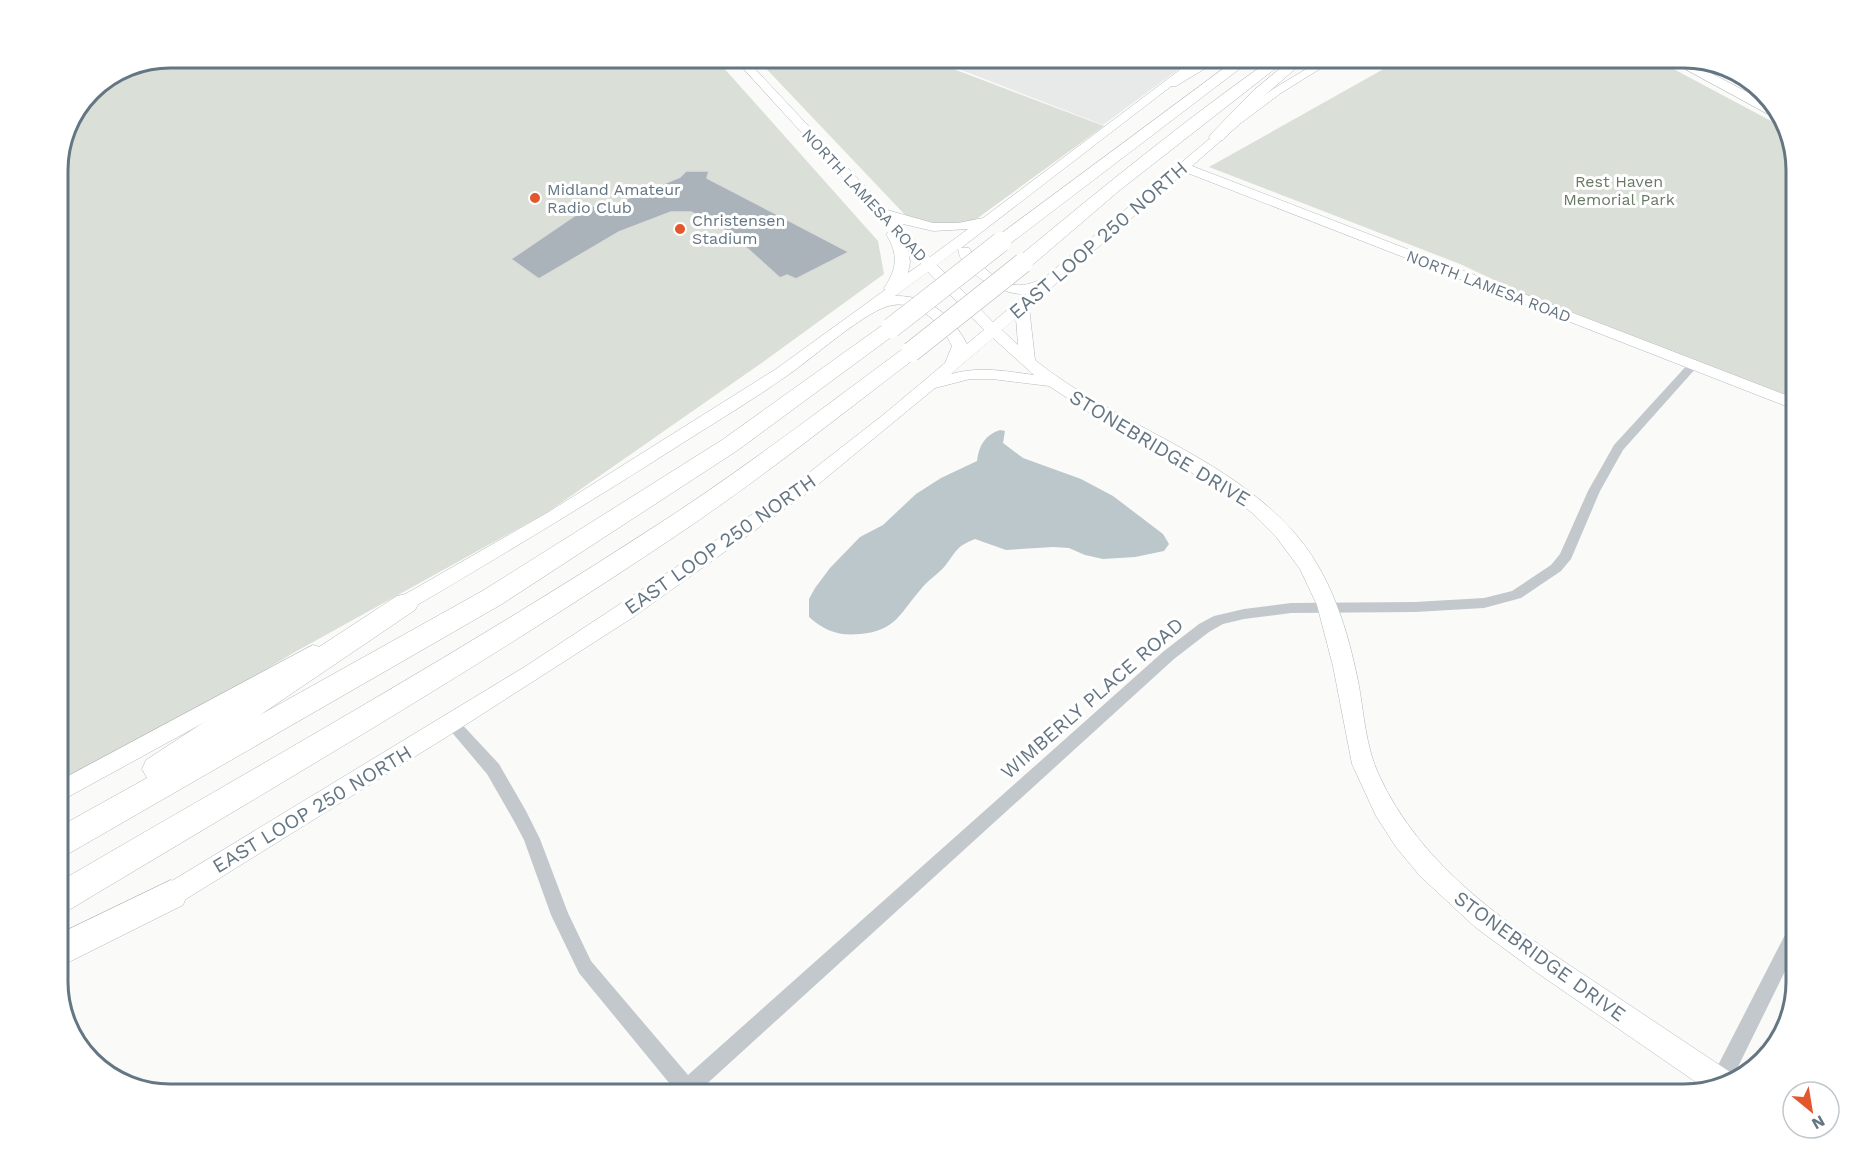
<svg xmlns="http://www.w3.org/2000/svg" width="1853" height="1152" font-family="'Work Sans',sans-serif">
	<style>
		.built { fill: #e8e9e9 }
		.green { fill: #dadfd7 }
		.water { fill: #bbc7cb }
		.building { fill: #aab3b9; stroke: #dcdcda; stroke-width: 1.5 }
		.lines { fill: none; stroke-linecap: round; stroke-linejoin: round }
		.secondary-casing { stroke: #b3babf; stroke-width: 1 }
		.highway-casing { stroke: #b4b9bd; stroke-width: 1 }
		.street { fill: #c3c8cc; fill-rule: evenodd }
		.secondary { fill: #fff; fill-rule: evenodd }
		.highway { fill: #fff; fill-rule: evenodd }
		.highway-bridge-casing { stroke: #b4b9bd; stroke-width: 21; stroke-linecap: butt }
		.highway-bridge { stroke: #fff; stroke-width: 20 }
		.poi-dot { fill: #e4572e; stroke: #fff; stroke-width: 2 }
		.labels { text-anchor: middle; stroke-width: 6; stroke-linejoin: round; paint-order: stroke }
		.far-park-label { font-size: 16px; fill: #687a64; stroke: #fff }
		.far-poi-label { font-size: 16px; fill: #657683; stroke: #fff; text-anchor: start }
		.far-street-label { font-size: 16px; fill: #657683; stroke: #fff }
		.street-label { font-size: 20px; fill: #657683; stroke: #fff }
		.rim { fill: none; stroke: #657683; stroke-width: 3 }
	</style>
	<rect width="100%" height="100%" fill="#fafaf8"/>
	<polygon class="built" points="1194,58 1103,125 933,59"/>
	<g class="green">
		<polygon points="169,57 714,57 878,241 884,274 763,362 548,512 295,652 215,700 57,785 57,162 90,90 127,65"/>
		<path d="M755,57H922L1104,126L975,220C952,225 931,225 908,218Z"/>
		<polygon points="1405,57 1651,57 1786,129 1796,162 1796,402 1545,304 1460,264 1209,167"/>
		<polygon points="1678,57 1740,72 1761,93"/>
	</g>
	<path class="water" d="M1000,430L1005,431L1003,443L1023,458L1081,479L1113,496L1163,534L1169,544L1164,551L1135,557L1103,559L1085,555L1069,548L1053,547L1006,550L975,539C955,547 957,551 945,566C938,574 928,580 921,589C900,613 896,631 860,634C838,636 825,631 809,617V599L815,588L830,568L860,537L883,525L916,494L941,478L977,461C979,445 985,435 1000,430Z"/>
	<polygon class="building" points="686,171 709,171 707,178 849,252 796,279 787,275 780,278 729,232 691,212 671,212 619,232 539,279 511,259 589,206 607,207 680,177"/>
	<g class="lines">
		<g class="secondary-casing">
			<g id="secondary">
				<path d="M733,57H744L887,210L933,223H958L983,218L1197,57H1209L961,248H969C978,263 997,284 1016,285C1026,286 1034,282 1043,279L1233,119L1273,89L1326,57H1339L1281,93L1241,123L1192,166L1796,399V410L1185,172L1029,307L1035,360C1114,424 1222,453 1292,530C1331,573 1348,630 1359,686C1364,715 1366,746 1378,773C1421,869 1513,928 1598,984C1643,1014 1688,1044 1733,1074L1736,1081L1706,1089L1536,972L1475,927L1420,876L1396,847L1376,816L1352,764L1333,666L1317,605L1300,569L1277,538L1251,512L1223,491L1099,419L1049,386L992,379H970L935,388L810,491L632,618L448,736L170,909L161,912L152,909L148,901L152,893L526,666L708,546L797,482L883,415L945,363L952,346C941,324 920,301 893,305C868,308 812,359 788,375C756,398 722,418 689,439C594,500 499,557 402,614L395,616L388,614L385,609L388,604L547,513L776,369L885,290L884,288C897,269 899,255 886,234L891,231ZM899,223L933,231L968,229L930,257ZM958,249C960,273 1004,296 1026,294L993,322L937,265ZM908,250L921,264L908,273L910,262ZM928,272L984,330L967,344C952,316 929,295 895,296ZM1016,318L1018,345L1002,330ZM993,338L1034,375C1005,371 979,366 951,374Z"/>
				<polygon points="313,645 320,647 323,653 320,659 57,803 57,782"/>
			</g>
		</g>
		<g class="highway-casing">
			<g id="highway">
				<polygon points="1207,57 1224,57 1176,86 1166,86 1164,83"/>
				<polygon points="1239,57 1255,57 1007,246 995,246 992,242 995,238"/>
				<path d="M1274,57H1290L1120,190L1030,267H1016L1014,263L1016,259C1100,189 1185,120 1274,57Z"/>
				<polygon points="1294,57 1309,57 1264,96 1223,140 1211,140 1209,137 1211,134 1254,90"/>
				<polygon points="1663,57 1681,57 1773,106 1781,113 1783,120 1777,119"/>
				<polygon points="891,322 898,324 901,328 898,332 738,450 502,604 68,854 57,858 57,828 147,778 142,769 146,760 397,596 406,594 415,596 419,603 415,610 260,715 484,590 722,440 884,324"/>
				<path d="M911,346L918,348L921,352L918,356C842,414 768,473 689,527C488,663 277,785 69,910L57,915V883C263,763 472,646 671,516C751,463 827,405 904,348Z"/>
				<polygon points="171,880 183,885 187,895 183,905 57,968 57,935"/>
			</g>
		</g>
		<g class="street">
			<polygon points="1693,362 1699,365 1697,367 1623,450 1600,491 1571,559 1561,571 1521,598 1484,608 1415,612 1291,613 1244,619 1223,624 1209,632 1174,659 700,1090 702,1095 679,1095 579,973 551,915 524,840 514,821 487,774 444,723 447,719 452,717 457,719 499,764 526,811 540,839 568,913 591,961 688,1075 1164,651 1199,624 1214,616 1244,609 1291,603 1415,602 1484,598 1512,591 1551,565 1560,554 1588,491 1614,445 1689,363"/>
			<polygon points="1796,923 1796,949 1730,1083 1709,1088 1711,1079 1790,925"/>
		</g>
		<use href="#secondary" class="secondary"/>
		<use href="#highway" class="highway"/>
		<g class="highway-bridge-casing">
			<g id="highway-bridge">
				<polyline points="891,328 1001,242"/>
				<polyline points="911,352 1023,263"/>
			</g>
		</g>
		<use href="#highway-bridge" class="highway-bridge"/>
	</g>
	<g class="poi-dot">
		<circle cx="535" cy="198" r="6"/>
		<circle cx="680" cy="229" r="6"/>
	</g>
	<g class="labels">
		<g class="far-park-label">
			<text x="1619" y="187">Rest Haven<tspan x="1619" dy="18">Memorial Park</tspan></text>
		</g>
		<g class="far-poi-label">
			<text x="547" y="195">Midland Amateur<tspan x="547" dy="18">Radio Club</tspan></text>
			<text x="692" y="226">Christensen<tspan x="692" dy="18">Stadium</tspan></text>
		</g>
		<g class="far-street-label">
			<text transform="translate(865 195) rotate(47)" y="6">NORTH LAMESA ROAD</text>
			<text transform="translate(1489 286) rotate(21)" y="6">NORTH LAMESA ROAD</text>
		</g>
		<g class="street-label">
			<text transform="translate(1098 240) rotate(-41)" y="7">EAST LOOP 250 NORTH</text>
			<text transform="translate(1160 448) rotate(31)" y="7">STONEBRIDGE DRIVE</text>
			<text transform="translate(720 544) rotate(-35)" y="7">EAST LOOP 250 NORTH</text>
			<text transform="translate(1092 698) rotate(-41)" y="7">WIMBERLY PLACE ROAD</text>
			<text transform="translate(312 809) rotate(-31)" y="7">EAST LOOP 250 NORTH</text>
			<text transform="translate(1540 956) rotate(36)" y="7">STONEBRIDGE DRIVE</text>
		</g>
	</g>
	<path d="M0 0H1853V1152H0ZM170 68H1684A102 102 0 0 1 1786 170V982A102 102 0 0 1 1684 1084H170A102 102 0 0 1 68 982V170A102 102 0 0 1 170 68Z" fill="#fff" fill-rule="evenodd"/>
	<path class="rim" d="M170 68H1684A102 102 0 0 1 1786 170V982A102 102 0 0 1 1684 1084H170A102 102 0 0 1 68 982V170A102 102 0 0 1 170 68Z"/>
	<g transform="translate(1811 1110) rotate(150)"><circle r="28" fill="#ffffff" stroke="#c1c8cd" stroke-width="1.5"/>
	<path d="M0-4.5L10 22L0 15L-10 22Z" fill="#e4572e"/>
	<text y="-9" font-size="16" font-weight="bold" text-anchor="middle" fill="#657683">N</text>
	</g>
</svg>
